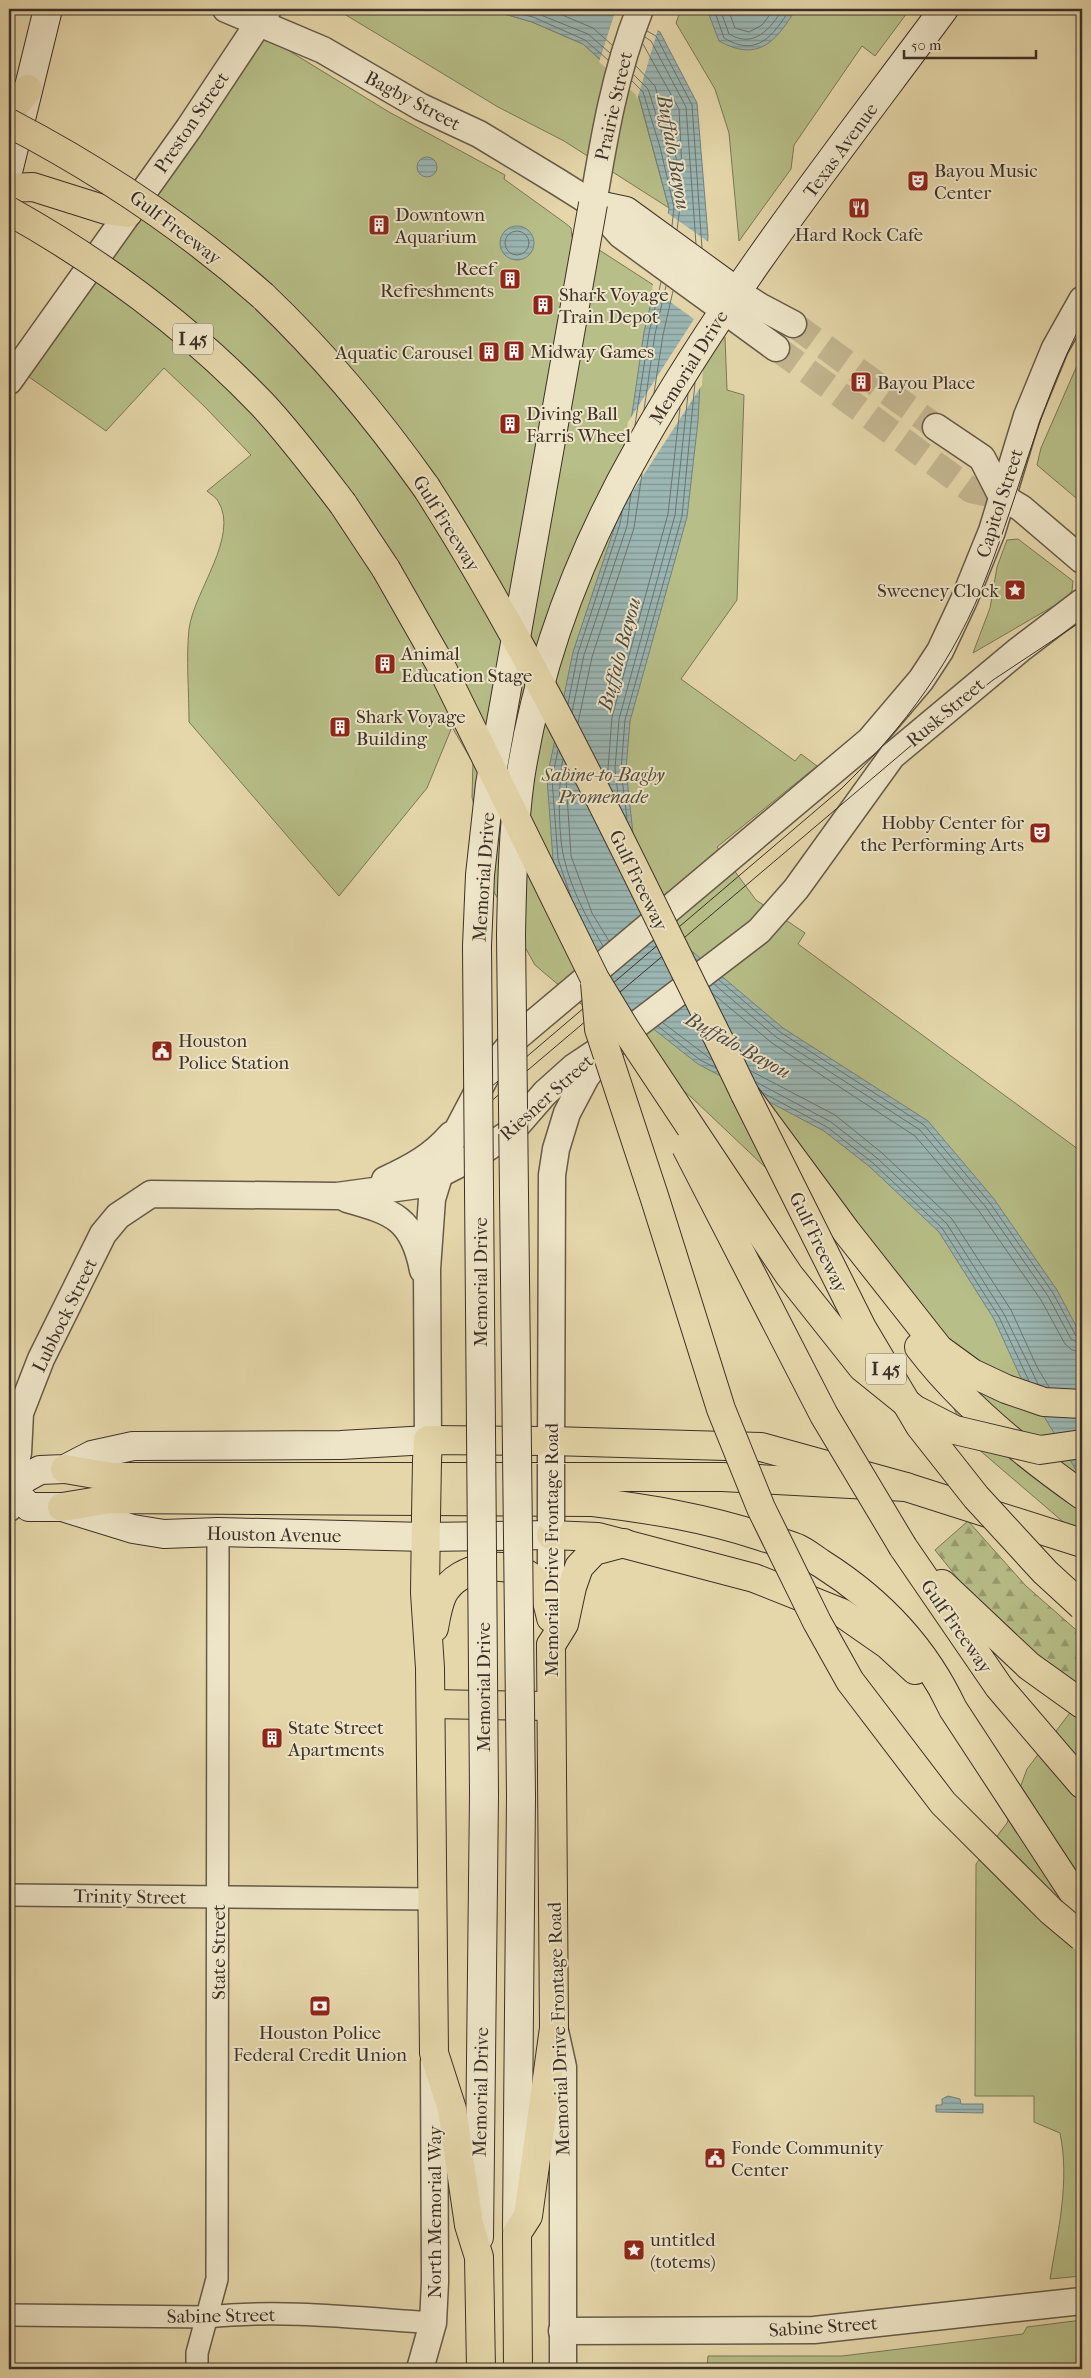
<svg xmlns="http://www.w3.org/2000/svg" width="1091" height="2378" font-family="'IM FELL French Canon',serif">
	<style>
		.forest { fill: url(#forest-firs); stroke: #7a7758 }
		.park { fill: #b7be87; stroke: #7a7758 }
		.water { fill: url(#water-rules); stroke: #75817c }
		.pier { fill: #e5d7aa }
		.lines { fill: none; stroke-linecap: round; stroke-linejoin: round }
		.shore { stroke: #6c746e; stroke-width: 1 }
		.tertiary-tunnel { stroke: #c3b690; stroke-width: 26; stroke-dasharray: 26 13; stroke-linecap: butt }
		.minor-casing { stroke: #665a48; stroke-width: 24 }
		.tertiary-casing { stroke: #665a48; stroke-width: 29 }
		.secondary-casing { stroke: #3c3028; stroke-width: 30 }
		.primary-casing { stroke: #3c3028; stroke-width: 30 }
		.motorway-casing { stroke: #3c3028; stroke-width: 30 }
		.minor { stroke: #eee5c8; stroke-width: 21 }
		.tertiary { stroke: #eee5c8; stroke-width: 26 }
		.secondary { stroke: #eee5c8; stroke-width: 28 }
		.primary { stroke: #e5d7aa; stroke-width: 28 }
		.motorway { stroke: #e5d7aa; stroke-width: 28 }
		.tram { stroke: #3c3028; stroke-width: 1 }
		.tertiary-bridge-casing { stroke: #665a48; stroke-width: 29; stroke-linecap: butt }
		.secondary-bridge-casing { stroke: #3c3028; stroke-width: 30; stroke-linecap: butt }
		.primary-bridge-casing { stroke: #3c3028; stroke-width: 30; stroke-linecap: butt }
		.motorway-bridge-casing { stroke: #3c3028; stroke-width: 30; stroke-linecap: butt }
		.tertiary-bridge { stroke: #eee5c8; stroke-width: 26 }
		.secondary-bridge { stroke: #eee5c8; stroke-width: 28 }
		.primary-bridge { stroke: #e5d7aa; stroke-width: 28 }
		.motorway-bridge { stroke: #e5d7aa; stroke-width: 28 }
		.labels { text-anchor: middle; stroke-width: 4; stroke-linejoin: round; paint-order: stroke }
		.shield { fill: #eee5c8; stroke: #716658; stroke-width: 1 }
		.shield-label { font-size: 18px; font-weight: bold; fill: #3c3028 }
		.street-label { font-size: 19px; fill: #3c3028; stroke: #eee5c8 }
		.poi-label { font-size: 19px; fill: #3c3028; stroke: #eee5c8; text-anchor: start }
		.park-label { font-size: 19px; font-style: italic; fill: #554c3b; stroke: #eee5c8 }
		.water-label { font-size: 20px; font-style: italic; fill: #4f4b44; stroke: #eee5c8 }
	</style>
	<defs>
		<pattern id="forest-firs" width="22" height="20" patternUnits="userSpaceOnUse" patternTransform="scale(1.25)"><rect width="22" height="20" fill="#b7be87"/><path d="M5 1l3.5 6h-7zM16 11l3.5 6h-7z" fill="#969b6e"/></pattern>
		<pattern id="water-rules" width="6" height="5" patternUnits="userSpaceOnUse" patternTransform="scale(1.25)"><rect width="6" height="5" fill="#9bb7b4"/><path d="M0 2.5h6" fill="none" stroke="#809592"/></pattern>
	</defs>
	<rect width="100%" height="100%" fill="#e5d7aa"/>
	<filter id="stains"><feTurbulence type="fractalNoise" baseFrequency=".004" numOctaves="4"/><feColorMatrix values="0 0 0 0 .2 0 0 0 0 .09 0 0 0 0 .02 0 0 0 .5 -.17"/></filter>
	<radialGradient id="worn" r=".72"><stop offset=".6" stop-color="#630" stop-opacity="0"/><stop offset="1" stop-color="#630" stop-opacity=".3"/></radialGradient>
	<polygon class="forest" points="968,1521 1026,1586 1082,1635 1082,1696 974,1599 935,1550"/>
	<g class="park">
		<polygon points="336,9 487,9 532,22 583,44 638,94 669,208 564,141 498,107"/>
		<polygon points="681,9 910,9 875,56 862,46 794,145 791,169 739,241 729,133 715,89 676,23"/>
		<path d="M260,33L389,112L505,175L504,179L565,223L571,228L572,237L573,233L655,286L725,337L727,390L744,395L737,600L681,679L795,761L801,754L817,766L717,847L756,900L805,933L798,944L1082,1152V1538L970,1442L899,1294L691,1097L535,965L493,890L472,797L473,763L452,727L427,788L339,896L189,722C189,691 186,659 189,629C194,591 240,536 218,501C216,497 210,494 207,491L251,455L205,407L164,368L106,431L22,372Z"/>
		<polygon points="1082,354 1082,503 1037,465 1041,448"/>
		<polygon points="1018,539 1073,581 1072,591 1064,600 973,653 990,608 997,567 1007,540"/>
		<path d="M1082,1697V2276L1050,2279C1058,2231 1070,2181 1060,2133L1034,2122V2096H975L976,1864L1007,1823L1027,1769Z"/>
		<polygon points="1082,2320 1082,2369 707,2369 708,2356 842,2356 1023,2334 1027,2327"/>
	</g>
	<g class="water">
		<polygon points="487,9 617,9 660,32 697,103 708,236 698,421 687,517 630,721 626,769 634,843 681,942 783,1028 928,1121 994,1199 1057,1290 1082,1337 1082,1480 1020,1376 994,1319 939,1232 870,1167 824,1131 698,1064 628,1009 575,921 553,860 547,778 573,652 616,523 644,332 663,253 669,208 638,93 583,44 532,22"/>
		<path d="M710,9H796C776,41 759,63 719,41L708,12Z"/>
		<circle cx="427" cy="167" r="10"/>
		<circle cx="517" cy="243" r="17"/>
		<polygon points="948,2096 960,2099 961,2104 983,2104 983,2113 936,2112 936,2105 942,2105 942,2099"/>
	</g>
	<g class="pier">
		<polygon points="616,9 622,9 658,29 637,100 636,95 599,62"/>
		<polygon points="666,212 710,243 702,385 613,522 628,422 694,319 652,289 660,253"/>
	</g>
	<g class="lines">
		<g class="shore">
			<polyline points="501,9 533,17 585,40 608,60"/>
			<polyline points="526,9 588,34 610,53"/>
			<polyline points="548,9 593,28 612,45"/>
			<path d="M714,9L724,38C757,58 773,36 790,9"/>
			<path d="M720,9L729,34C754,49 770,29 783,9"/>
			<polyline points="728,9 735,28 749,32 762,25 774,9"/>
			<polyline points="647,31 656,36 692,105 702,248"/>
			<polyline points="645,37 651,41 686,107 696,244"/>
			<polyline points="636,66 655,86 679,168 682,169 679,109 643,44"/>
			<polyline points="634,75 648,89 666,146 680,207 677,230"/>
			<polyline points="632,81 643,92 660,147 674,207 672,226"/>
			<circle cx="517" cy="243" r="12"/>
			<polyline points="654,393 663,335 673,291"/>
			<polyline points="644,410 655,334 666,286"/>
			<polyline points="635,425 649,333 661,282"/>
			<polyline points="568,704 578,653 620,524 622,512"/>
			<polyline points="572,712 584,655 627,526 631,493"/>
			<polyline points="578,723 592,657 634,528 642,474"/>
			<polyline points="558,750 552,779 558,859 571,897"/>
			<path d="M563,759C558,783 558,834 564,858C571,889 587,919 603,946"/>
			<polyline points="568,770 566,780 571,856 592,913 609,941"/>
			<polyline points="609,784 608,769 612,717 668,514 680,408"/>
			<polyline points="619,803 615,769 619,719 675,515 688,394"/>
			<polyline points="627,819 621,770 625,720 682,516 695,383"/>
			<polyline points="719,980 780,1032 924,1125 990,1203 1053,1293 1076,1336 1082,1338"/>
			<polyline points="714,984 776,1037 920,1130 985,1206 1048,1296 1071,1339 1082,1344"/>
			<polyline points="712,993 772,1043 915,1136 979,1211 1041,1300 1065,1344 1072,1350 1082,1352"/>
			<polyline points="663,1023 711,1059"/>
			<polyline points="658,1026 700,1060 716,1068"/>
			<polyline points="751,1071 835,1115 882,1153 952,1219 1011,1310 1037,1367 1049,1387"/>
			<polyline points="756,1082 831,1122 877,1158 947,1224 1004,1314 1038,1384"/>
			<polyline points="763,1093 827,1127 873,1163 942,1228 999,1317 1029,1381"/>
		</g>
		<g class="tertiary-tunnel">
			<polyline points="793,324 936,427"/>
			<polyline points="776,348 971,490 1002,497"/>
		</g>
		<g class="minor-casing">
			<g id="minor">
				<polyline points="9,1895 432,1899"/>
				<path d="M9,2315L208,2317C282,2309 358,2318 433,2323"/>
				<polyline points="197,2369 197,2353 217,2279 218,1532"/>
			</g>
		</g>
		<g class="tertiary-casing">
			<g id="tertiary">
				<polyline points="226,9 323,50 421,107 479,134 558,182 593,204 621,235 776,348"/>
				<path d="M593,204C604,138 615,72 640,9"/>
				<polyline points="736,291 759,306 793,324"/>
				<polyline points="9,381 189,128 268,9"/>
				<polyline points="936,427 982,458 1002,497 1021,508 1082,560"/>
				<path d="M385,1180C411,1168 432,1157 451,1135"/>
				<path d="M347,1199C393,1212 413,1218 423,1270"/>
				<polyline points="428,1440 427,1269 432,1199 447,1150 488,1072 517,1037 870,740 921,680 940,651 964,600 992,531 1027,416 1055,348 1082,300"/>
				<polyline points="551,1463 552,1175 556,1149 567,1113 586,1077 600,1058 623,1035 759,931 796,889 892,756 1019,650 1082,602"/>
				<polyline points="9,1508 10,1487 18,1453 20,1413 41,1359 103,1234 118,1216 151,1194 337,1196 418,1185 475,1156 511,1132 545,1093 574,1067 595,1053"/>
				<polyline points="551,1518 551,1612"/>
				<polyline points="555,2031 563,2067 563,2369"/>
				<polyline points="562,2331 814,2330 1082,2301"/>
				<polyline points="420,2369 433,2323 435,2282 434,2062"/>
			</g>
		</g>
		<g class="secondary-casing">
			<g id="secondary">
				<polyline points="9,168 48,9"/>
				<polyline points="593,204 626,211 736,291"/>
				<path d="M639,448C726,293 838,152 944,9"/>
				<polyline points="9,1487 40,1470 65,1469 92,1455 133,1446 341,1445 428,1440"/>
				<polyline points="10,1487 29,1507 62,1507 133,1529 164,1534 218,1532 426,1537 551,1535"/>
				<polyline points="517,2227 521,1796"/>
				<polyline points="479,2237 484,1794"/>
			</g>
		</g>
		<g class="primary-casing">
			<g id="primary">
				<polyline points="427,1461 428,1440 551,1441"/>
				<polyline points="426,1517 425,1593 430,1668 434,2053 452,2109 469,2225 479,2257 481,2369"/>
				<path d="M434,1628C436,1617 438,1604 443,1594C459,1564 510,1558 535,1580C545,1589 548,1605 551,1618"/>
				<polyline points="431,1704 544,1706"/>
				<polyline points="518,2369 517,2233 528,2216 554,2028 551,1645"/>
			</g>
		</g>
		<g class="motorway-casing">
			<g id="motorway">
				<polyline points="9,113 28,89"/>
				<polyline points="9,188 33,187 106,210 128,213"/>
				<path d="M263,296C324,354 377,418 426,487"/>
				<polyline points="343,504 386,569"/>
				<polyline points="720,1042 745,1094 846,1231 939,1349 972,1373 1006,1389 1044,1402 1082,1404"/>
				<path d="M919,1347C962,1404 1024,1454 1082,1495"/>
				<polyline points="551,1441 761,1447 906,1487 1082,1543"/>
				<polyline points="65,1469 112,1477 722,1477 906,1487"/>
				<path d="M62,1507L111,1499L593,1502C650,1509 705,1518 760,1536C772,1540 785,1543 797,1548C806,1552 814,1559 822,1564C879,1600 925,1649 953,1709L1082,1906"/>
				<polyline points="551,1535 598,1537 754,1578 842,1613 888,1645 915,1670"/>
				<polyline points="903,1547 999,1687 1082,1784"/>
				<polyline points="942,1584 1029,1666 1082,1704"/>
				<polyline points="551,1645 564,1624 572,1587 579,1567 594,1551 624,1543"/>
			</g>
		</g>
		<use href="#minor" class="minor"/>
		<use href="#tertiary" class="tertiary"/>
		<use href="#secondary" class="secondary"/>
		<use href="#primary" class="primary"/>
		<use href="#motorway" class="motorway"/>
		<g class="tram">
			<path d="M484,1093L841,789C904,728 956,658 987,575C1020,491 1040,403 1082,323"/>
			<polyline points="489,1103 933,727 993,680 1082,621"/>
		</g>
		<g class="tertiary-bridge-casing">
			<polyline id="tertiary-bridge" points="551,1464 551,1518"/>
		</g>
		<g class="secondary-bridge-casing">
			<g id="secondary-bridge">
				<polyline points="484,1794 477,946 480,875 490,784 593,204"/>
				<path d="M521,1796L511,935C512,883 513,831 520,779C538,662 581,550 639,448"/>
			</g>
		</g>
		<g class="primary-bridge-casing">
			<polyline id="primary-bridge" points="426,1517 427,1461"/>
		</g>
		<g class="motorway-bridge-casing">
			<g id="motorway-bridge">
				<path d="M9,123C101,171 185,227 263,296"/>
				<path d="M9,211C102,263 187,326 262,404C291,435 317,470 343,504"/>
				<path d="M426,487C539,663 627,855 720,1042"/>
				<polyline points="386,569 439,662 595,979 626,1030 789,1275 862,1367 914,1409 955,1430 1040,1450 1082,1444"/>
				<polyline points="595,983 599,1029 655,1199 721,1409 761,1508 817,1622 850,1681 943,1803 1051,1911 1082,1937"/>
				<polyline points="745,1094 862,1328 920,1426 976,1497 1045,1572 1082,1606"/>
				<polyline points="686,1147 824,1415 903,1547"/>
			</g>
		</g>
		<use href="#tertiary-bridge" class="tertiary-bridge"/>
		<use href="#secondary-bridge" class="secondary-bridge"/>
		<use href="#primary-bridge" class="primary-bridge"/>
		<use href="#motorway-bridge" class="motorway-bridge"/>
	</g>
	<defs>
		<g id="theatre-square" transform="scale(1.125)"><rect x="-9" y="-9" width="18" height="18" rx="4" fill="#8f2418" stroke="#eee5c8"/><path d="M-5-5.5Q0-4 5-5.5V0Q5 5 0 6Q-5 5-5 0ZM-3.3-2.5H-1v1.5H-3.3ZM1-2.5H3.3v1.5H1ZM-2.8 1Q0 5.5 2.8 1Z" fill="#fff"/></g>
		<g id="restaurant-square" transform="scale(1.125)"><rect x="-9" y="-9" width="18" height="18" rx="4" fill="#8f2418" stroke="#eee5c8"/><path d="M-5-6h1v4h1v-4h1v4h1v-4h1v5L-1.5 .5V6h-2V.5L-5-1ZM5-6V6H3V1.5H1.5Q1.5-4 5-6Z" fill="#fff"/></g>
		<g id="building-square" transform="scale(1.125)"><rect x="-9" y="-9" width="18" height="18" rx="4" fill="#8f2418" stroke="#eee5c8"/><path d="M-4-6H4V6H1V3H-1V6H-4ZM-2.5-4.3h1.7v1.8h-1.7ZM.8-4.3h1.7v1.8H.8ZM-2.5-1h1.7V.8h-1.7ZM.8-1h1.7V.8H.8Z" fill="#fff"/></g>
		<g id="sight-square" transform="scale(1.125)"><rect x="-9" y="-9" width="18" height="18" rx="4" fill="#8f2418" stroke="#eee5c8"/><path d="M0-6L1.8-2.2L6-1.7L2.9 1.2L3.7 5.4L0 3.3L-3.7 5.4L-2.9 1.2L-6-1.7L-1.8-2.2Z" fill="#fff"/></g>
		<g id="civic-square" transform="scale(1.125)"><rect x="-9" y="-9" width="18" height="18" rx="4" fill="#8f2418" stroke="#eee5c8"/><path d="M-.6-6.5H3V-4.5H.6V-3L4-1V1h2V6H-6V1h2V-1L-.6-3ZM-1.2 2.5V6h2.4V2.5Z" fill="#fff"/></g>
		<g id="bank-square" transform="scale(1.125)"><rect x="-9" y="-9" width="18" height="18" rx="4" fill="#8f2418" stroke="#eee5c8"/><path d="M-6-4H6V4H-6ZM0-2.3a2.3 2.3 0 1 0 0 4.6a2.3 2.3 0 1 0 0-4.6Z" fill="#fff"/></g>
	</defs>
	<g fill-rule="evenodd">
		<use href="#theatre-square" x="918" y="181"/>
		<use href="#restaurant-square" x="859" y="208"/>
		<use href="#building-square" x="379" y="225"/>
		<use href="#building-square" x="510" y="279"/>
		<use href="#building-square" x="543" y="305"/>
		<use href="#building-square" x="514" y="351"/>
		<use href="#building-square" x="489" y="352"/>
		<use href="#building-square" x="861" y="382"/>
		<use href="#building-square" x="510" y="424"/>
		<use href="#sight-square" x="1015" y="590"/>
		<use href="#building-square" x="385" y="664"/>
		<use href="#building-square" x="340" y="727"/>
		<use href="#theatre-square" x="1040" y="833"/>
		<use href="#civic-square" x="162" y="1051"/>
		<use href="#building-square" x="272" y="1738"/>
		<use href="#bank-square" x="320" y="2006"/>
		<use href="#civic-square" x="715" y="2158"/>
		<use href="#sight-square" x="634" y="2250"/>
	</g>
	<g class="labels">
		<g class="shield">
			<rect x="173" y="323.5" width="40" height="31" rx="4"/>
			<rect x="866" y="1353.5" width="40" height="31" rx="4"/>
		</g>
		<g class="shield-label">
			<text x="193" y="345">I 45</text>
			<text x="886" y="1375">I 45</text>
		</g>
		<g class="street-label">
			<text transform="translate(413 100) rotate(28)" y="7">Bagby Street</text>
			<text transform="translate(613 106) rotate(-77)" y="7">Prairie Street</text>
			<text transform="translate(191 122) rotate(-56)" y="7">Preston Street</text>
			<text transform="translate(840 150) rotate(-54)" y="7">Texas Avenue</text>
			<text transform="translate(176 227) rotate(37)" y="7">Gulf Freeway</text>
			<text transform="translate(688 367) rotate(-58)" y="7">Memorial Drive</text>
			<text transform="translate(999 503) rotate(-72)" y="7">Capitol Street</text>
			<text transform="translate(447 523) rotate(58)" y="7">Gulf Freeway</text>
			<text transform="translate(945 712) rotate(-40)" y="7">Rusk Street</text>
			<text transform="translate(483 877) rotate(-86)" y="7">Memorial Drive</text>
			<text transform="translate(639 880) rotate(64)" y="7">Gulf Freeway</text>
			<text transform="translate(546 1097) rotate(-42)" y="7">Riesner Street</text>
			<text transform="translate(819 1242) rotate(64)" y="7">Gulf Freeway</text>
			<text transform="translate(480 1282) rotate(-90)" y="7">Memorial Drive</text>
			<text transform="translate(64 1315) rotate(-64)" y="7">Lubbock Street</text>
			<text transform="translate(274 1534) rotate(1)" y="7">Houston Avenue</text>
			<text transform="translate(551 1550) rotate(-90)" y="7">Memorial Drive Frontage Road</text>
			<text transform="translate(957 1626) rotate(55)" y="7">Gulf Freeway</text>
			<text transform="translate(483 1687) rotate(-90)" y="7">Memorial Drive</text>
			<text transform="translate(130 1896) rotate(1)" y="7">Trinity Street</text>
			<text transform="translate(218 1952) rotate(-90)" y="7">State Street</text>
			<text transform="translate(558 2029) rotate(-92)" y="7">Memorial Drive Frontage Road</text>
			<text transform="translate(480 2092) rotate(-89)" y="7">Memorial Drive</text>
			<text transform="translate(434 2212) rotate(-90)" y="7">North Memorial Way</text>
			<text transform="translate(221 2315) rotate(-1)" y="7">Sabine Street</text>
			<text transform="translate(823 2326) rotate(-4)" y="7">Sabine Street</text>
		</g>
		<g class="poi-label">
			<text x="934" y="177">Bayou Music<tspan x="934" dy="22">Center</tspan></text>
			<text x="395" y="221">Downtown<tspan x="395" dy="22">Aquarium</tspan></text>
			<text x="859" y="241" text-anchor="middle">Hard Rock Cafe</text>
			<text x="494" y="275" text-anchor="end">Reef<tspan x="494" dy="22">Refreshments</tspan></text>
			<text x="559" y="301">Shark Voyage<tspan x="559" dy="22">Train Depot</tspan></text>
			<text x="530" y="358">Midway Games</text>
			<text x="473" y="359" text-anchor="end">Aquatic Carousel</text>
			<text x="877" y="389">Bayou Place</text>
			<text x="526" y="420">Diving Ball<tspan x="526" dy="22">Farris Wheel</tspan></text>
			<text x="999" y="597" text-anchor="end">Sweeney Clock</text>
			<text x="401" y="660">Animal<tspan x="401" dy="22">Education Stage</tspan></text>
			<text x="356" y="723">Shark Voyage<tspan x="356" dy="22">Building</tspan></text>
			<text x="1024" y="829" text-anchor="end">Hobby Center for<tspan x="1024" dy="22">the Performing Arts</tspan></text>
			<text x="178" y="1047">Houston<tspan x="178" dy="22">Police Station</tspan></text>
			<text x="288" y="1734">State Street<tspan x="288" dy="22">Apartments</tspan></text>
			<text x="320" y="2039" text-anchor="middle">Houston Police<tspan x="320" dy="22">Federal Credit Union</tspan></text>
			<text x="731" y="2154">Fonde Community<tspan x="731" dy="22">Center</tspan></text>
			<text x="650" y="2246">untitled<tspan x="650" dy="22">(totems)</tspan></text>
		</g>
		<g class="park-label">
			<text x="603" y="781">Sabine-to-Bagby<tspan x="603" dy="22">Promenade</tspan></text>
		</g>
		<g class="water-label">
			<text transform="translate(674 152) rotate(80)" y="7">Buffalo Bayou</text>
			<text transform="translate(619 654) rotate(-75)" y="7">Buffalo Bayou</text>
			<text transform="translate(738 1045) rotate(29)" y="7">Buffalo Bayou</text>
		</g>
	</g>
	<rect width="1091" height="2378" fill="none" stroke="#e5d7aa" stroke-width="30"/>
	<rect x="10" y="10" width="1071" height="2358" fill="none" stroke="#3c3028" stroke-width="2.5"/>
	<rect x="15" y="15" width="1061" height="2348" fill="none" stroke="#3c3028"/>
	<path d="M904 50v8h132v-8" fill="none" stroke="#3c3028" stroke-width="2.5"/>
	<text x="911" y="50" font-size="15" fill="#3c3028" stroke="#eee5c8" stroke-width="4" paint-order="stroke">50 m</text>
	<rect width="100%" height="100%" filter="url(#stains)"/>
	<rect width="100%" height="100%" fill="url(#worn)"/>
</svg>
